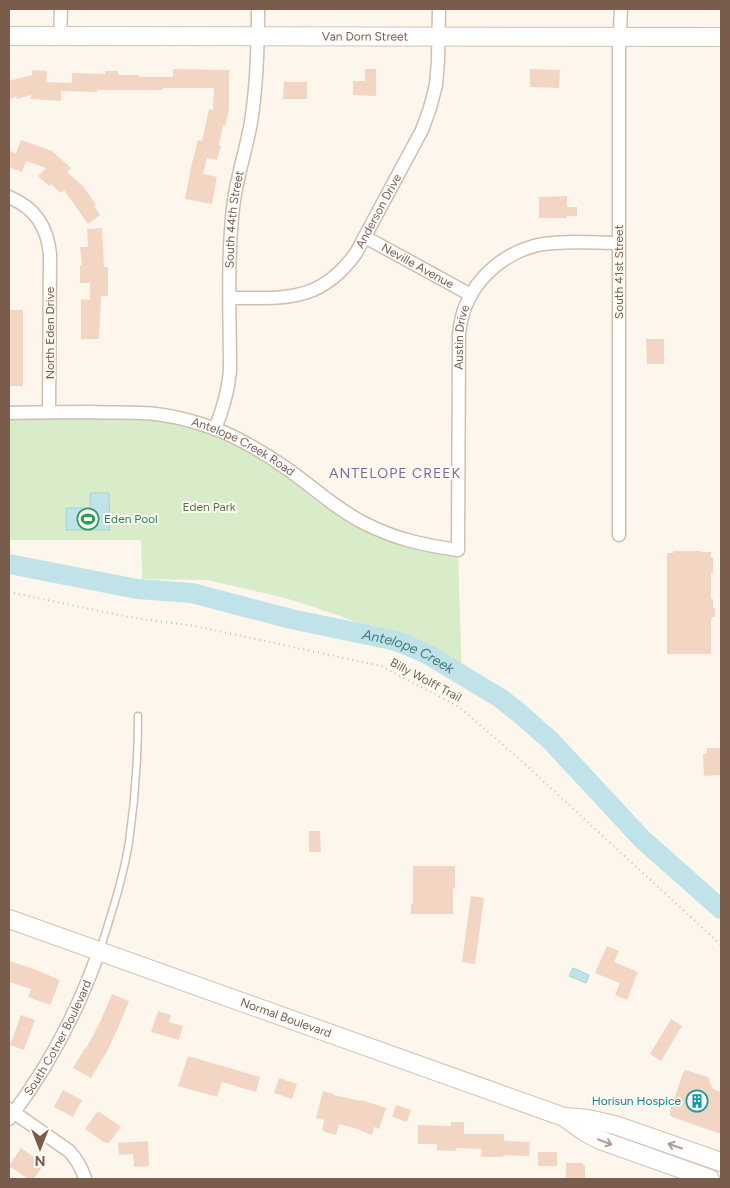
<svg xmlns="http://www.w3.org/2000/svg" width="730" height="1188" font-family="Figtree,sans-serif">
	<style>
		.green { fill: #d8ecc9 }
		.water { fill: #bfe3e8; stroke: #a5d3da }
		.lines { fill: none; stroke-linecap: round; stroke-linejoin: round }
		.river { stroke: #bfe3e8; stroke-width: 20 }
		.building { fill: #f3d5c3 }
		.lane-casing { stroke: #d1beb0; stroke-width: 9 }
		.street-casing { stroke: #d1beb0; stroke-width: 15 }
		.secondary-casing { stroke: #d6c0b0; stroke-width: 20 }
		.path { stroke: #d9b8a5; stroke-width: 2; stroke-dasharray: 1 4; stroke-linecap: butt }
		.lane { stroke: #fff; stroke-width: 6 }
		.street { stroke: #fff; stroke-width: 12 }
		.secondary { stroke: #fff; stroke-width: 18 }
		.oneway { stroke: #af9d94 }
		.labels { text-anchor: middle; stroke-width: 4; stroke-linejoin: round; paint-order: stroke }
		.street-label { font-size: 12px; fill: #7a5c4d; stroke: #fffaf3 }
		.park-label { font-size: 12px; fill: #537a41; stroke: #fffaf3 }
		.leisure-label { font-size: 12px; fill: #27864d; stroke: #fffaf3; text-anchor: start }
		.culture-label { font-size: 12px; fill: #0d838f; stroke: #fffaf3; text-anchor: end }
		.neighbourhood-label { font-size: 14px; letter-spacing: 1px; fill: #846695; stroke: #fffaf3 }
		.water-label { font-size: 14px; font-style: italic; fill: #437c86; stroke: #fffaf3 }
	</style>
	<rect width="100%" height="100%" fill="#fdf6ec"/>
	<polygon class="green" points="9,413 142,413 215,429 362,522 458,550 462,683 413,651 351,620 305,604 281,597 207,580 142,579 141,540 9,540"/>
	<g class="water">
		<polygon points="90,493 109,493 110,530 66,530 66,508 90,508"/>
		<polygon points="573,968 589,975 586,983 569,976"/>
	</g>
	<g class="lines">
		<path class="river" id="s1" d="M9,564L137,589L192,593L291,619L392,640L409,646L427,654L500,698L518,712L551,741L642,839L721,909"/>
	</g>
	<g class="building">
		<polygon points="173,69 229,70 229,110 225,126 223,125 219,145 221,146 217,160 207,158 203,174 217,177 212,204 185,199 191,167 198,140 202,141 209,109 213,110 214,88 163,88 163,90 97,90 97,92 61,91 61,101 31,99 31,95 17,99 16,96 9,100 9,81 32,75 32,70 47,71 46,82 72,83 72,73 105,74 105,71 118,71 118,75 139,75 139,77 173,77"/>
		<polygon points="365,69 376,69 376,96 353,95 353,81 365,81"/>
		<polygon points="530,69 560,70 559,88 530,87"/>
		<polygon points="284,82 307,82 307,99 283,99"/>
		<polygon points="21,140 52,151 71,168 67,172 83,186 96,205 94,206 100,215 88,224 64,190 61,193 51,184 49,186 38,176 46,168 26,161 22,172 9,167 9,156 10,151 16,153"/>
		<polygon points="567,196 567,207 577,207 577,216 567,216 567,218 539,218 539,197"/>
		<polygon points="102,228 104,267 108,267 108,296 101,296 99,339 81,339 81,299 90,300 90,283 80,283 80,265 82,265 80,247 88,247 87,229"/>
		<rect x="9" y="310" width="14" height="76"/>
		<polygon points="646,339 664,339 664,364 647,364"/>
		<polygon points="673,551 701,551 701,552 711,552 711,558 713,558 713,573 711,573 711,599 713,599 713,608 715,608 715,617 712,617 711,622 711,654 667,654 667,553 673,553"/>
		<polygon points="707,748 721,748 721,775 704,776 703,754 707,754"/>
		<polygon points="309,831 320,831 321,852 309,852"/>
		<polygon points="413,866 455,866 455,888 453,888 453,914 411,914 411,904 413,904"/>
		<polygon points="471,896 484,898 475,964 462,962"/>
		<polygon points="607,946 619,951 614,962 638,972 627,1000 615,995 620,983 595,973"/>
		<polygon points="9,961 34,969 60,980 50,1005 28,997 31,989 9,982"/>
		<polygon points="112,994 129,1001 118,1028 106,1053 91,1078 73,1068 85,1048 86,1049 101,1020"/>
		<polygon points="158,1011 171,1015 169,1022 183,1026 179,1040 151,1032"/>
		<polygon points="21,1015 35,1020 24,1050 10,1045"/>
		<polygon points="671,1019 682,1026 661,1061 650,1054"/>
		<polygon points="188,1056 260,1077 256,1092 222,1082 217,1097 178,1086"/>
		<polygon points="685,1070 708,1077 713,1089 721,1092 721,1134 672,1117 670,1115 670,1111 683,1073"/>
		<polygon points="279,1078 297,1084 292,1099 274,1093"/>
		<polygon points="63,1090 82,1100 73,1117 54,1107"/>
		<polygon points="323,1091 334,1094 334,1095 361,1101 361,1100 386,1108 379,1129 374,1127 372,1135 361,1131 361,1130 339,1124 336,1135 322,1131 324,1120 316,1118"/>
		<polygon points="396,1105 411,1110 407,1122 392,1117"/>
		<polygon points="98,1111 121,1127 109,1143 105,1143 85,1129"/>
		<polygon points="451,1122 464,1122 464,1134 504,1134 504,1141 530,1142 529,1156 504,1155 503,1157 481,1157 482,1149 456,1148 456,1151 437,1150 437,1144 418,1144 418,1125 451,1126"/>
		<polygon points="148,1141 149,1166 134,1167 133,1154 119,1155 118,1143"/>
		<polygon points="21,1148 44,1164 34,1179 28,1179 9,1166"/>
		<rect x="538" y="1152" width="19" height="14"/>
		<polygon points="566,1163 583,1163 583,1165 585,1165 585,1178 566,1178"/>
	</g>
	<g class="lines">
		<g class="lane-casing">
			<path id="lane" d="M100,950C111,915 123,879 129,842C135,800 138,758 138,716"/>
		</g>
		<g class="street-casing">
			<g id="street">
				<polyline points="60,36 61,9"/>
				<path d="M9,197C35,208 47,226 50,254L49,412"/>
				<path id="s2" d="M365,237L471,295"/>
				<path id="s3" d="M230,298C285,298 320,303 356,253L422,130L430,108L436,85L438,61L439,9"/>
				<path id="s4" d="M9,413C37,412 65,412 93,412C109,413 126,412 142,413C170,414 198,422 223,432C244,441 264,453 283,466C310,484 334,508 364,523C395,539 423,545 458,550L459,335C460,324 462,314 466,305C478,275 507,252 538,245C562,240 594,243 619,243"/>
				<path id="s5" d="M215,429C223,409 228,393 230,371C230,317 227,261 233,208C236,179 246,151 251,122C257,85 258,47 258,9"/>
				<polyline points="619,535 619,50 621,9"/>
				<path d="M9,1109L69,1151C77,1159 81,1167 85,1178"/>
				<path id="s6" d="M9,1119C48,1068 78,1011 99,951"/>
			</g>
		</g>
		<g class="secondary-casing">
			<g id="secondary">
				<path id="s7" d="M9,36L721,37"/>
				<path id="s8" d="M9,919L564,1117L588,1119L615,1125L721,1162"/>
				<polyline points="564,1117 585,1132 600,1140 710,1179"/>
			</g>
		</g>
		<polyline class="path" points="9,592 128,617 195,626 381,666 459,707 516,756 721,945"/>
		<use href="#lane" class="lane"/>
		<use href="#street" class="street"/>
		<use href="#secondary" class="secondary"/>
	</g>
	<defs><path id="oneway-shaft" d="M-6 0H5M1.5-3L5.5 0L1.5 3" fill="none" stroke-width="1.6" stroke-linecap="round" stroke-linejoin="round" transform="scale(1.25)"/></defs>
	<g class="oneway">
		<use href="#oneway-shaft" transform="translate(605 1142) rotate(21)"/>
		<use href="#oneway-shaft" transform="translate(675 1146) rotate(-161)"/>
	</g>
	<defs>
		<g id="stadium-ring" transform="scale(1.125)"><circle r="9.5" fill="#fffaf3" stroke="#2e9e5b" stroke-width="1.5"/><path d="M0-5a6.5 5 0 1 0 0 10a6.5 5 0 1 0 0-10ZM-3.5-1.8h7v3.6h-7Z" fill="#2e9e5b"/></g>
		<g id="building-ring" transform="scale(1.125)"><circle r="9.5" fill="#fffaf3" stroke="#0f9aa8" stroke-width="1.5"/><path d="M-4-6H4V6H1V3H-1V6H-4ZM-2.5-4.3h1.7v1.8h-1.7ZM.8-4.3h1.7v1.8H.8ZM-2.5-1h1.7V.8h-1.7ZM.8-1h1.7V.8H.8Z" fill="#0f9aa8"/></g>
	</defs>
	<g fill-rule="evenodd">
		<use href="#stadium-ring" x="88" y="519"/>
		<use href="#building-ring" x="697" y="1101"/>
	</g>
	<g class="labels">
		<g class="street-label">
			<text dy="4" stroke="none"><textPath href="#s7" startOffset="356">Van Dorn Street</textPath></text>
			<text dy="4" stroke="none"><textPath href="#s3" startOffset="189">Anderson Drive</textPath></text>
			<text dy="4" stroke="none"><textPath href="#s5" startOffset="212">South 44th Street</textPath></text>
			<text dy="4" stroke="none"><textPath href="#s2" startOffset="60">Neville Avenue</textPath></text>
			<text transform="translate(619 272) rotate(-90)" y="4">South 41st Street</text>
			<text transform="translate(50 333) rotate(-90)" y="4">North Eden Drive</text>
			<text dy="4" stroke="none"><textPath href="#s4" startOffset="696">Austin Drive</textPath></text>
			<text dy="4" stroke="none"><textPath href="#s4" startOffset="241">Antelope Creek Road</textPath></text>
			<text transform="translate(426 680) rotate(28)" y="4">Billy Wolff Trail</text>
			<text dy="4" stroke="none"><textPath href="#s8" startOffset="294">Normal Boulevard</textPath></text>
			<text dy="4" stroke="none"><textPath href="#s6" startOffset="95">South Cotner Boulevard</textPath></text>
		</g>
		<g class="park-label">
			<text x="209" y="511">Eden Park</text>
		</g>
		<g class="leisure-label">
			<text x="104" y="523">Eden Pool</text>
		</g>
		<g class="culture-label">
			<text x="681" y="1105">Horisun Hospice</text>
		</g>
		<g class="neighbourhood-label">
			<text x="395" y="478">ANTELOPE CREEK</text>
		</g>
		<g class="water-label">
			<text dy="5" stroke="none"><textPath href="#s1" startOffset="410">Antelope Creek</textPath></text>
		</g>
	</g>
	<rect width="730" height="1188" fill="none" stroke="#7a5c4d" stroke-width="20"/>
	<g transform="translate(40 1148) rotate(180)" stroke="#fffaf3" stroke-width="4" paint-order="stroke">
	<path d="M0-4L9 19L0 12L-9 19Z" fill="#7a5c4d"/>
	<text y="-8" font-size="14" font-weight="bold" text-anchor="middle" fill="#7a5c4d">N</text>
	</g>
</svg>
